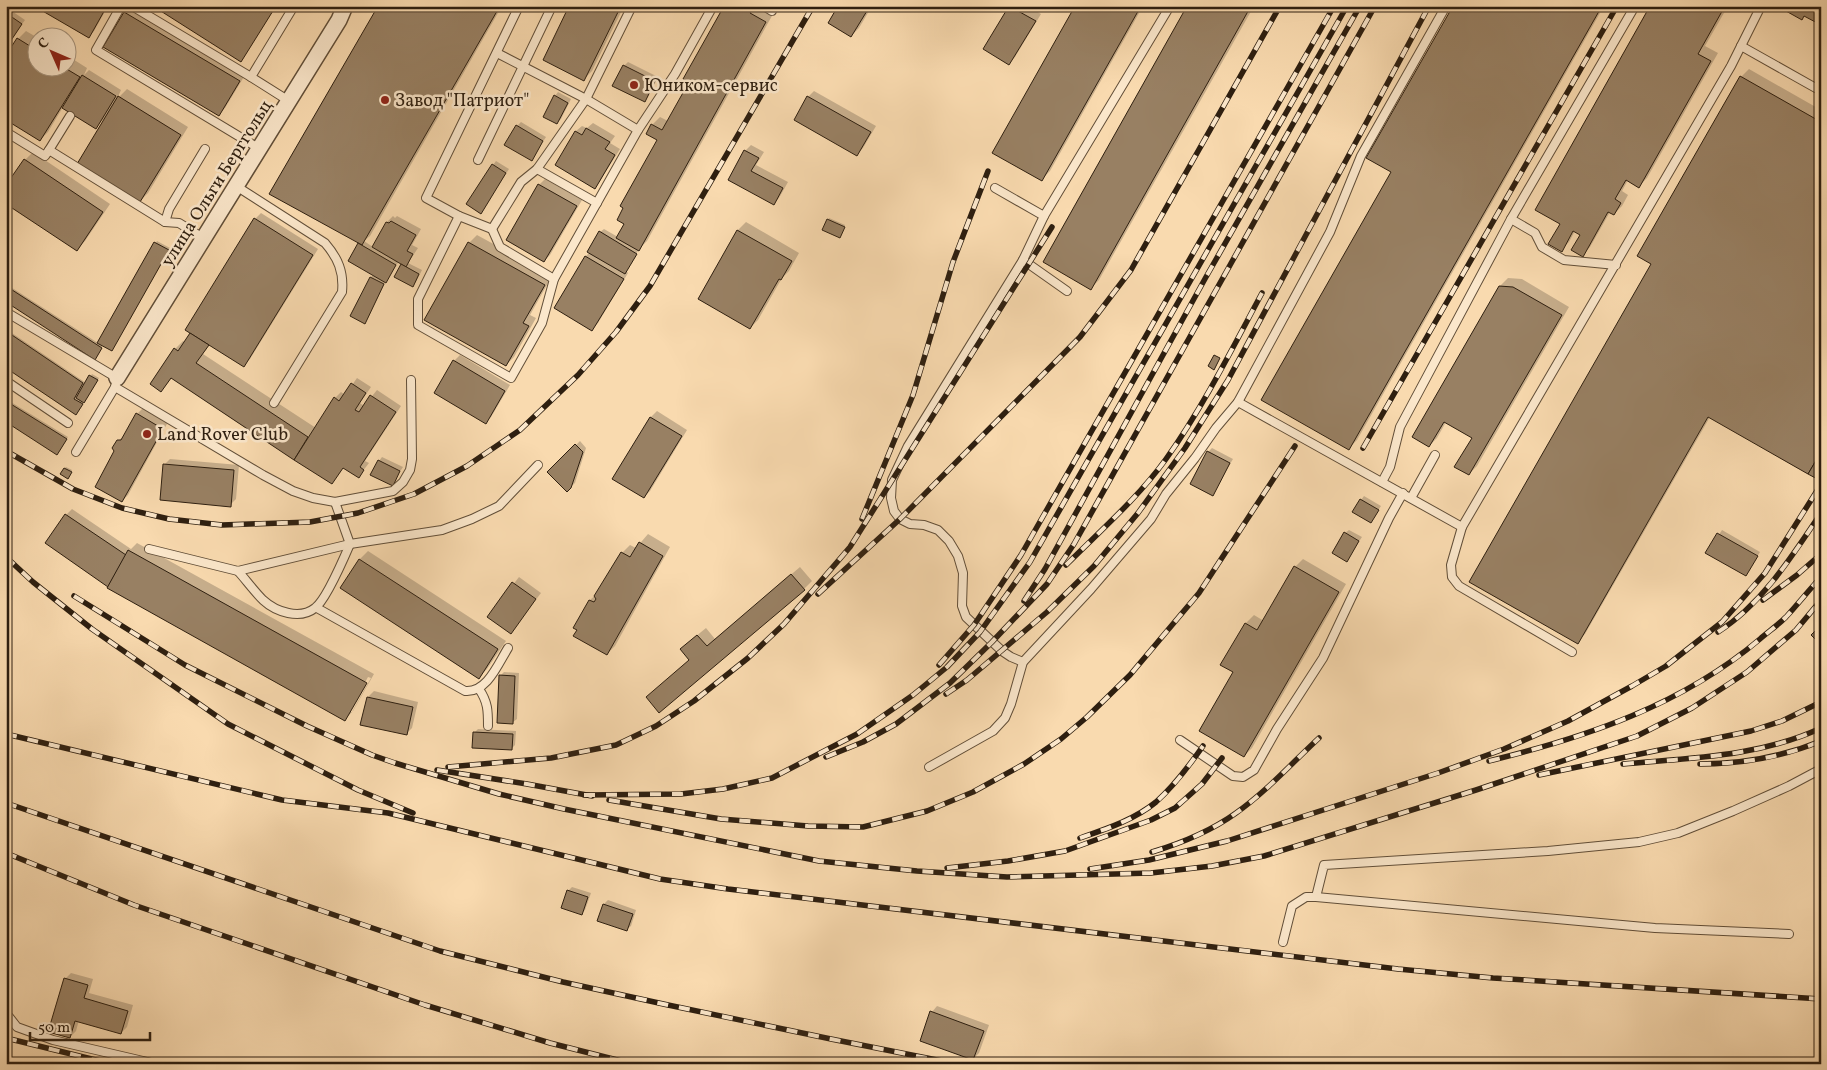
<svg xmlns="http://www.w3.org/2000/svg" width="1827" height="1070" font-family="Vollkorn,serif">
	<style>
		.shadow { fill: #0003; fill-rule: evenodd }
		.building { fill: #988063; stroke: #2e1f10 }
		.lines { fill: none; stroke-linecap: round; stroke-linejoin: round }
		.service-casing { stroke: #614e38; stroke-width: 10 }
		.minor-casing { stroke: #614e38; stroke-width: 18 }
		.service { stroke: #fbe7cb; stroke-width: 8 }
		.minor { stroke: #fbe7cb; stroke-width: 15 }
		.rail-casing { stroke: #2e1f10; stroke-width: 5.5 }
		.rail { stroke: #fbe7cb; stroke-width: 4; stroke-dasharray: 11; stroke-linecap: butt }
		.poi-dot { fill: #8f2418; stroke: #fbe7cb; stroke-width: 2 }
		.labels { text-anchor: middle; stroke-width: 5; stroke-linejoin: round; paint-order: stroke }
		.poi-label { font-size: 18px; fill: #2e1f10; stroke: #fbe7cb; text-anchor: start }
		.street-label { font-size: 18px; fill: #2e1f10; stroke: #fbe7cb }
	</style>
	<rect width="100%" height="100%" fill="#f9daaf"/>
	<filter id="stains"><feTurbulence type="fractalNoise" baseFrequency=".004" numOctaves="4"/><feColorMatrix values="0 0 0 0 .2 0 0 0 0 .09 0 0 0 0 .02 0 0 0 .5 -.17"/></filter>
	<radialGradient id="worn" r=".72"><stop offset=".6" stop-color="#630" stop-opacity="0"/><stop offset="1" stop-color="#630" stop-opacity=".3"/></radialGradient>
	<g class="shadow">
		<polygon points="37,6 108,6 94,31 88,37"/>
		<polygon points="159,6 276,6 241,60"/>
		<polygon points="379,6 502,6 370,236 364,241 373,247 387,222 393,216 395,218 397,216 421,229 412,245 418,248 408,263 422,270 416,282 412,286 403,263 399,261 386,281 368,318 364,322 371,277 374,274 359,244"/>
		<polygon points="570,6 624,6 592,71 584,79"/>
		<polygon points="725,6 759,6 773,14 647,241 639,249 626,271 628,273 598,323 592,329 586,256 590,252 600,232 604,229 618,237 625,223 658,139 648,134 652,125 660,117 668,121 690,82"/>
		<polygon points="839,6 872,6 859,28 851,36"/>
		<polygon points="1010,6 1027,6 1041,14 1015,57 1009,63 985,49"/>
		<polygon points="1077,6 1143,6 1050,171 1042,179"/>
		<polygon points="1189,6 1254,6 1099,280 1091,288"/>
		<polygon points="1454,6 1604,6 1357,440 1349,448 1393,171"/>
		<polygon points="1652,6 1728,6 1705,46 1718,53 1647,178 1639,186 1628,180 1622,191 1628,195 1622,206 1614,214 1610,212 1590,247 1582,255 1582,235 1575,231 1569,242 1561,250 1561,223"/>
		<polygon points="6,7 25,20 6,47"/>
		<polygon points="131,7 245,75 225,108 219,114 125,13"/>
		<polygon points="26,31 38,38 38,68 68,68 68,56 87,68 84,75 89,70 121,90 117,99 127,89 188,127 148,193 140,201 104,119 96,127 63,107 48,132 40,140 6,57 18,39"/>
		<polygon points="628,62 658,77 648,97 644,100 624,66"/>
		<polygon points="1749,69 1821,110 1821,480 1710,417 1585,634 1577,642 1653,263 1741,77"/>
		<polygon points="814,91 876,126 863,148 857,154 796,119 808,97"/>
		<polygon points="558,92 571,99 561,119 557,123 555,96"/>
		<polygon points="521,122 546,137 531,160 517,126"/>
		<polygon points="593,123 615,136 610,143 620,149 600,181 595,187 557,165 576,131 582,126 587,128"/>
		<polygon points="751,145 764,152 756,165 788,182 779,198 774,204 730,179 745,151"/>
		<polygon points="33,152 110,204 85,241 77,249 25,160"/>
		<polygon points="496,161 509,169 481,212 493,165"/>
		<polygon points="545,179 582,200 550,255 544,261 539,185"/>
		<polygon points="261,213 318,249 250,359 244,365 210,344 203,354 316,428 335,398 341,392 345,395 357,378 371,387 360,403 364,406 377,390 401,406 365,461 369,463 359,476 344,467 332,483 172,378 161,391 151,384 175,349 183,341 185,342 255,219"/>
		<polygon points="829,218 845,225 841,235 828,220"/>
		<polygon points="746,222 799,253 789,271 782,278 758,320 750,328 699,299 738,230"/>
		<polygon points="477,235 552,276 530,315 536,318 514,357 506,365 426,320 469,243"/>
		<polygon points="157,241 170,248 113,348 103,345 96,357 6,301 6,284 98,343"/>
		<polygon points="1508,278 1522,279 1569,307 1477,466 1469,474 1473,437 1446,422 1437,438 1429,446 1500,286"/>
		<polygon points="6,329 86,383 92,374 99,378 77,412 6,367"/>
		<polygon points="460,355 510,385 491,417 485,422 454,361"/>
		<polygon points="6,399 68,437 59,452 6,421"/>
		<polygon points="143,408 168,422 128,495 122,501 116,451 118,441 125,435 137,414"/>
		<polygon points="657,411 687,430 650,491 644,497 614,478 651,417"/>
		<polygon points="580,441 586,448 575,483 567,490 549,472"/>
		<polygon points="1212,448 1233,459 1212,494 1208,452"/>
		<polygon points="382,457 403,467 392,484 379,461"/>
		<polygon points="170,459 239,465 236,499 230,505 164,465"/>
		<polygon points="66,467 72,470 69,476 65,468"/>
		<polygon points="1364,496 1381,506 1371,521 1361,500"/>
		<path d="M72,509L131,549L137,543L374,674L353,711L345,719L66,515ZM368,677L371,678L352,712H349Z"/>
		<polygon points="1349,530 1362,537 1346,561 1345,533"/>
		<polygon points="1722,530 1760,552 1746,575 1707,553"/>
		<polygon points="648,534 670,547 615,646 607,654 575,627 590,600 598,593 622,553 630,545 636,548"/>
		<polygon points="368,551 506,641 487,669 479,677 342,588 360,559"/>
		<polygon points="1303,559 1346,584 1252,748 1244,756 1235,672 1222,665 1246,623 1254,615 1264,621 1295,567"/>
		<polygon points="800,567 812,581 804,589 690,660 690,641 706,628 715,639"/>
		<polygon points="519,577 541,593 511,632 489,616"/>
		<polygon points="504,672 519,673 517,719 513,722 500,676"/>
		<polygon points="374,691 418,702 412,728 406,734 368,697"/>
		<polygon points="478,729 516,731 515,745 511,749 474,733"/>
		<polygon points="572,887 591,893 585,910 581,914 568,891"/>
		<polygon points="608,900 636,910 631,926 627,929 599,920 604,904"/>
		<polygon points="71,973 93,979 89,993 133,1005 127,1027 121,1033 79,1020 76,1031 70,1037 65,979"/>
		<polygon points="937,1006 989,1025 979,1053 973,1059 932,1012"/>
	</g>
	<g class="building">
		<polygon points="34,6 77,6 85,11 88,6 107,6 89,38"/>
		<polygon points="158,6 276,6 241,62 156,8"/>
		<polygon points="378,6 500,6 362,245 269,194"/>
		<polygon points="569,6 621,6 584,81 543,60"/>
		<polygon points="724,6 737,6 741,9 742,6 749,6 753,8 750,13 766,22 639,251 616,238 624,224 617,220 623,208 620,206 657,140 646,134 651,124 662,130 689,82 683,79"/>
		<polygon points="838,6 870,6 851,37 828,23"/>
		<polygon points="1009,6 1036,21 1009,65 983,49"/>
		<polygon points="1075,6 1141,6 1042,181 992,153"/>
		<polygon points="1187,6 1251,6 1091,290 1043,262"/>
		<polygon points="1453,6 1602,6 1349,450 1261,400 1391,172 1366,158"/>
		<polygon points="1650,6 1725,6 1698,54 1711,61 1639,188 1626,180 1615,199 1621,203 1614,215 1608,212 1583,257 1571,250 1580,235 1573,231 1562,252 1548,244 1560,224 1535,210"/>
		<polygon points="1777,6 1821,6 1821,25 1804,16 1802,20"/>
		<polygon points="124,12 240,81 219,116 103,47"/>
		<polygon points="6,13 22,24 6,48"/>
		<polygon points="17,38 38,51 38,68 65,68 80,77 40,141 6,120 6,55"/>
		<polygon points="623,65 655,81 645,102 612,86"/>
		<polygon points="82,75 116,96 96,129 62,108"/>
		<polygon points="1740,76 1821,122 1821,452 1808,474 1708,417 1578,644 1469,582 1651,264 1637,256"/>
		<polygon points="554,95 568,103 557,124 543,117"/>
		<polygon points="118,96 181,135 140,202 77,164"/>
		<polygon points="807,96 871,132 857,156 794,120"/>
		<polygon points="516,125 543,141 532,161 504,145"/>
		<polygon points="586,128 610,142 605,149 615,155 595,189 555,165 575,131 582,135"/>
		<polygon points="744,150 759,158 751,171 783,188 774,205 728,180"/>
		<polygon points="24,159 103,212 77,251 6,204 6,185"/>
		<polygon points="492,164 506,173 481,214 466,204"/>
		<polygon points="538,184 577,206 544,262 506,240"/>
		<polygon points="254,218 313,255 244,367 185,330"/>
		<polygon points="827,219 845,227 840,238 822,230"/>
		<polygon points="391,221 416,235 407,251 413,254 406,267 372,247 386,222 389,223"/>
		<polygon points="737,230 792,261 781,280 779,279 750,329 698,299"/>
		<polygon points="599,231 637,254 625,274 587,252"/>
		<polygon points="154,242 169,250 112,351 97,343"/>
		<polygon points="468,242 545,285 523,323 529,326 506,366 424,320"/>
		<polygon points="358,243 396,265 386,283 348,261"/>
		<polygon points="585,256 624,279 592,331 554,308"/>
		<polygon points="401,264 419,274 413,287 394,277"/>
		<polygon points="370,277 384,284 365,324 350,316"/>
		<polygon points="6,286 102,348 95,360 6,302"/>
		<polygon points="1499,286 1513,287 1562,315 1469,475 1454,467 1472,438 1444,422 1429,447 1412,437"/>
		<polygon points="6,331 83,383 74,399 83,404 76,415 6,368"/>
		<polygon points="190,333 209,345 196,363 308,437 294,460 171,378 161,392 150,384 174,348 178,351"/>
		<polygon points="1214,355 1220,358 1214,370 1208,366"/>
		<polygon points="453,360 505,391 486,424 434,393"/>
		<polygon points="89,375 98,380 84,403 76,398"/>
		<polygon points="351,383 366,393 355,410 359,412 370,395 396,412 360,467 364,470 359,478 343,468 332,484 294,460 334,397 339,401"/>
		<polygon points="6,401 67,439 57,455 6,422"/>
		<polygon points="136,413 163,429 122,502 95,487 114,451 112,448 117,440 121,440"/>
		<polygon points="650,417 682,436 644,498 612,479"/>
		<polygon points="575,444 583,452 571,488 567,492 547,472"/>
		<polygon points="1207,451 1230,463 1213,496 1190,484"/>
		<polygon points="1821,452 1821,481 1808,474"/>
		<polygon points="378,460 400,471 393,486 370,475"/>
		<polygon points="163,464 234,470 231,507 160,500"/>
		<polygon points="64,468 72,472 68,479 60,474"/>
		<polygon points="1360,499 1379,510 1371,523 1352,512"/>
		<polygon points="65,514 126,555 108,587 45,543"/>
		<polygon points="1344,532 1359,541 1347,562 1332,553"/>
		<polygon points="1717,533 1758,556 1746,576 1705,553"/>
		<polygon points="639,542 663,556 607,655 573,636 577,630 573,628 589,600 594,602 596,599 594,596 621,552 630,557"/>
		<polygon points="128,550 367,683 345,721 107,588"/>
		<polygon points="359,559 498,649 479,679 340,588"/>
		<polygon points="1294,566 1339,592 1244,757 1199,731 1233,672 1220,665 1245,623 1257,630"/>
		<polygon points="791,574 805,590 659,713 646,697 689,660 680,649 697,635 707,646"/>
		<polygon points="512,582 536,599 511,634 487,617"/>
		<polygon points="1821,625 1821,640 1818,642 1811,635"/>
		<polygon points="499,675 515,676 513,724 497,723"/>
		<polygon points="367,697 413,707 407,735 360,725"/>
		<polygon points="473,732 513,734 512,750 472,748"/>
		<polygon points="567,890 588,897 582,915 561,908"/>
		<polygon points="603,904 633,914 627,931 597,921"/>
		<polygon points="64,978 88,985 84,998 128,1011 121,1034 75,1021 70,1038 48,1032"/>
		<polygon points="930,1011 984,1031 973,1060 920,1041"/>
	</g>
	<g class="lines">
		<g class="service-casing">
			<g id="service">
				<polyline points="121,6 96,50 260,149"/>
				<polyline points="132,6 251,77"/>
				<polyline points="519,6 426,198 459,216 492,229 521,182 537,169 586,99 632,6"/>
				<polyline points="764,6 772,11"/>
				<polyline points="1741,46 1821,91"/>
				<polyline points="289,101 251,77 294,6"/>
				<polyline points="638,130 675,74 713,6"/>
				<polyline points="6,132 45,156 49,150 165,222 179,223 203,238"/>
				<polyline points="49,150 70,116"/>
				<polyline points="478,160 552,6"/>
				<polyline points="537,169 597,203"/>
				<path d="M236,186L325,243C338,258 344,272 342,292L274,403"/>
				<polyline points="995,188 1044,216"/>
				<polyline points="459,216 418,299 418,325 511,378 542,323 554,279 638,130 586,99 497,53"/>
				<polyline points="1511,219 1535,233 1542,247 1564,260 1616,265"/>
				<polyline points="165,222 169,209 205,149"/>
				<polyline points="492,229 500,247 554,279"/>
				<polyline points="1023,260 1067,291"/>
				<polyline points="6,312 117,378 115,387 76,452"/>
				<polyline points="6,381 68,423"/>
				<polyline points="115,387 263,475 293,491 313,498 335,502 393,491 403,482 410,470 412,459 411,380"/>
				<polyline points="1238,402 1462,527 1731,66 1761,6"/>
				<polyline points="1382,482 1390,467 1400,427 1511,219 1635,6"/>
				<polyline points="1411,498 1435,455"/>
				<polyline points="1462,527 1451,565 1452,577 1459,586 1572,652"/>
				<polyline points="149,549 238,571 350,544 442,530 472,519 499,506 538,465"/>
				<path d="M238,571C246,580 254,591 263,600C276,612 300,620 315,608C326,600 344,558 350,544L335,502"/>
				<path d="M317,608L465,691C487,693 498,664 508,648"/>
				<polyline points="1023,662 1011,657 1002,651 966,617 962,606 963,573 958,556 949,541 938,530 924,525 910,524 900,519 894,511 891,498 892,480 908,446 1023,260 1044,216 1170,6"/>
				<path d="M479,689C488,702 488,711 488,726"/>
				<polyline points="1180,740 1233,776 1243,777 1254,770 1277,729 1323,658 1389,518 1403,493"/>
				<polyline points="929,767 993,731 1005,718 1011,704 1023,662 1091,589 1151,519 1166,494 1195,458 1216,428 1238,402 1330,232 1361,156 1446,6"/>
				<polyline points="1316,897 1324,865 1548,851 1639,842 1678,833 1733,811 1789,786 1821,769"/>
				<polyline points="1283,942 1292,906 1306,897 1316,897 1655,928 1789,934"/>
				<polyline points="6,1013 17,1027 53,1040 156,1064"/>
			</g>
		</g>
		<g class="minor-casing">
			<polyline id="minor" points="117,378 339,20 345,6"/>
		</g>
		<use href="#service" class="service"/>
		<use href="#minor" class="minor"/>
		<g class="rail-casing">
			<g id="rail">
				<polyline points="1363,448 1617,6"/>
				<polyline points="6,451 73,489 122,508 169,519 222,525 310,522 358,513 414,494 467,466 520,430 578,375 616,332 650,286 813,6"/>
				<polyline points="862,519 913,395 953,262 988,171"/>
				<polyline points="6,557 33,582 92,629 228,724 358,790 413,813"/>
				<path d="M1066,565C1100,531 1138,498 1166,459C1203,407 1232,349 1262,293"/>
				<polyline points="818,594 900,519 1080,337 1131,270 1280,6"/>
				<polyline points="74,596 185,665 307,726 372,755 395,763 499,794 564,809 819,861 917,871 1007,877 1151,873 1212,866 1264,856 1476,790 1637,736 1692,708 1747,672 1796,630 1821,600"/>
				<polyline points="1763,600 1797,575 1821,554"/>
				<polyline points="1024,601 1045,569 1206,277 1360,6"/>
				<path d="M1718,632C1762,604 1793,555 1821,513"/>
				<polyline points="939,665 974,625 1021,555 1334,6"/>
				<polyline points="946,694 967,680 1047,612 1094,566 1138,513 1185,448 1228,380 1429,6"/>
				<polyline points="6,734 282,800 388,813 660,879 728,889 1398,969 1493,978 1821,999"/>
				<polyline points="826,757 863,742 896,724 950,683 992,642 1047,584 1074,544 1375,6"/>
				<path d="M1489,761C1587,737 1682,705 1760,639C1768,632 1778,625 1786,617C1798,604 1809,590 1821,577"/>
				<path d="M1623,764C1690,758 1759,757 1821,728"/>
				<path d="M1700,764C1743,764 1782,757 1821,741"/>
				<polyline points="448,767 551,758 616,745 656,726 694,701 748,658 784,624 850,547 1052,227"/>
				<polyline points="437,770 527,784 592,796"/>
				<polyline points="1539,775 1751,731 1782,721 1821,702"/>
				<polyline points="584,795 681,794 723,789 772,778 857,734 913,695 947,667 980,632 1030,562 1347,6"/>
				<polyline points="609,800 721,819 808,826 863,827 927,811 973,792 1024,764 1061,739 1087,717 1130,675 1199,593 1295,446"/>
				<polyline points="6,803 440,951 563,982 668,1005 831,1039 957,1064"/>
				<path d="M1080,838C1106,829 1134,820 1156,802C1174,786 1189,766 1203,746"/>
				<path d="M1152,852C1182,843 1211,831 1236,813C1266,792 1292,763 1319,738"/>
				<polyline points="6,853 134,905 425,1005 550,1043 633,1064"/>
				<polyline points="947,868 1008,861 1065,851 1151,820 1175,808 1202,784 1222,758"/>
				<polyline points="1090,869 1149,860 1227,841 1438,773 1504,749 1568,721 1632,686 1666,666 1722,622 1765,573 1820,486"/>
				<polyline points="6,1038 112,1064"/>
			</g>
		</g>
		<use href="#rail" class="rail"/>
	</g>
	<g class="poi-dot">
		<circle cx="634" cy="85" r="5"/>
		<circle cx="385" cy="100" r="5"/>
		<circle cx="147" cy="434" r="5"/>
	</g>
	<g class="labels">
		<g class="poi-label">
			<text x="644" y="91">Юником-сервис</text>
			<text x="395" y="106">Завод "Патриот"</text>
			<text x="157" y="440">Land Rover Club</text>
		</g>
		<g class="street-label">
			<text transform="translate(216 183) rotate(-58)" y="6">улица Ольги Берггольц</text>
		</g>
	</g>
	<rect width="1827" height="1070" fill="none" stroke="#f9daaf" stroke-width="25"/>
	<rect x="8" y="8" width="1812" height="1055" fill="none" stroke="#2e1f10" stroke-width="2.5"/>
	<rect x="12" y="12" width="1802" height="1045" fill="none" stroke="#2e1f10"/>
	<g transform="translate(52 52) rotate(315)"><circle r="24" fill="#fbe7cb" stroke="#a99780"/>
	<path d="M0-4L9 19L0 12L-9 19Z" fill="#8f2418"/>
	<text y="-8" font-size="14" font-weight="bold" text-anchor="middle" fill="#2e1f10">С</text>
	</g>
	<path d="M30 1032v8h120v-8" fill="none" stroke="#2e1f10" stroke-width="2.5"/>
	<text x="38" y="1032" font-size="15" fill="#2e1f10" stroke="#fbe7cb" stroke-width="4" paint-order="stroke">50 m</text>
	<rect width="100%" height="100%" filter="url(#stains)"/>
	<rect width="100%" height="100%" fill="url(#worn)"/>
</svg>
